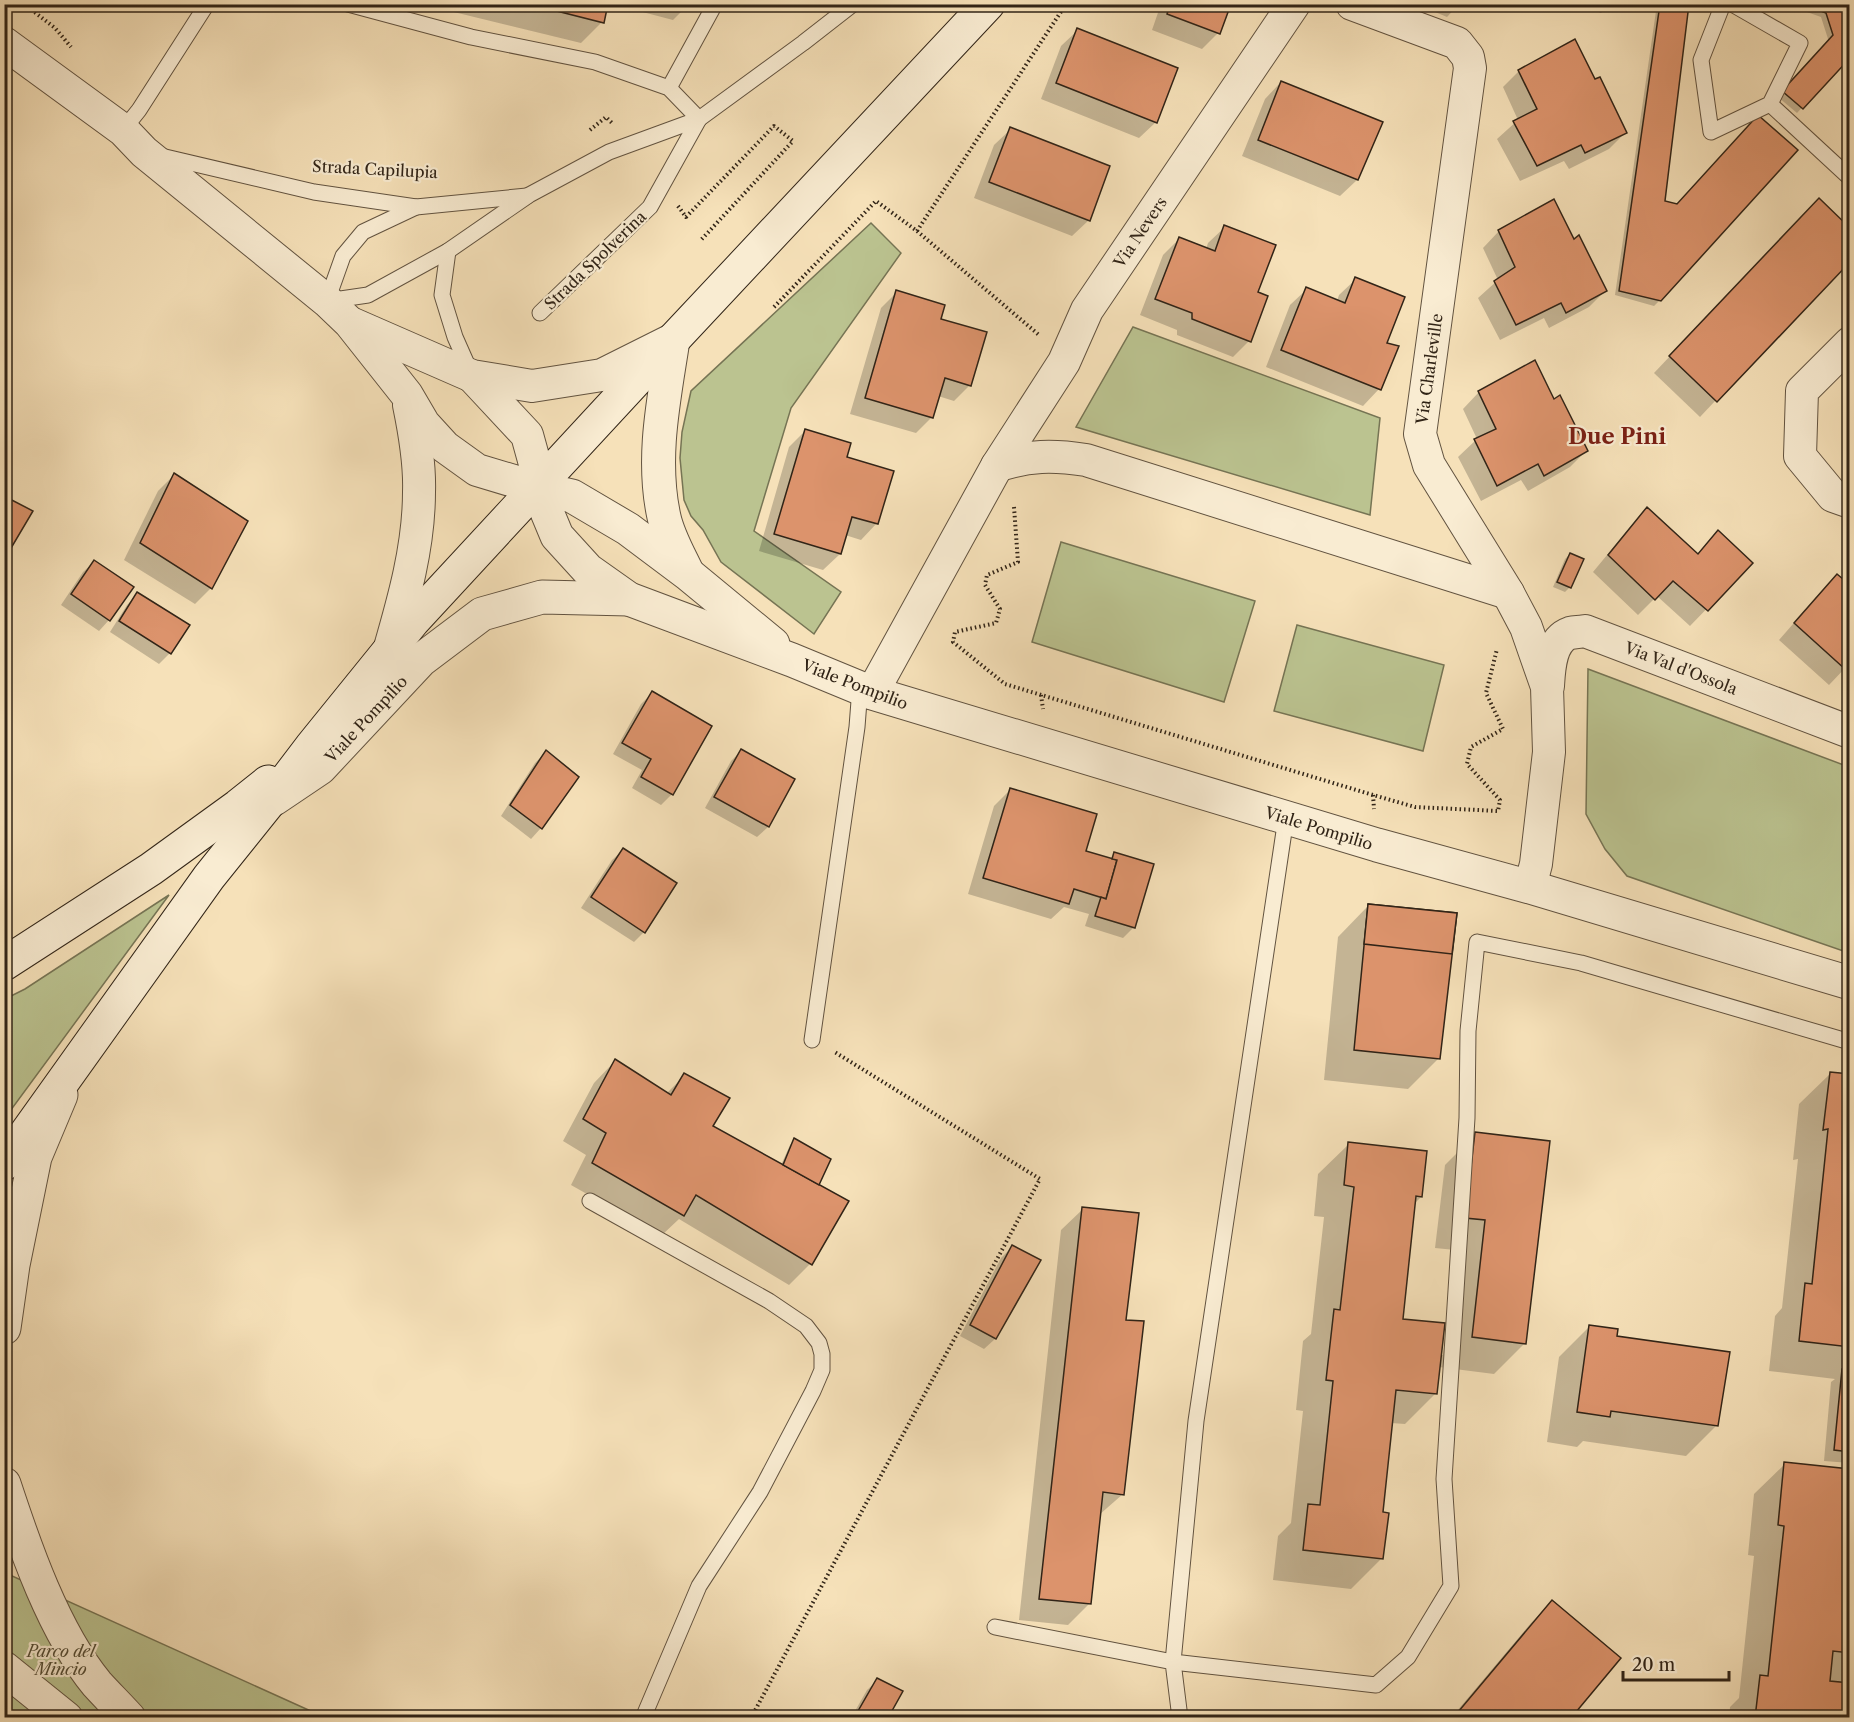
<svg xmlns="http://www.w3.org/2000/svg" width="1854" height="1722" font-family="'Libre Caslon Text',serif">
	<style>
		.green { fill: #bbc390; stroke: #767454; stroke-width: 1.5 }
		.shadow { fill: #0003 }
		.building { fill: #dc936c; stroke: #312417; stroke-width: 1.5 }
		.lines { fill: none; stroke-linecap: round; stroke-linejoin: round }
		.service-casing { stroke: #625340; stroke-width: 17 }
		.minor-casing { stroke: #625340; stroke-width: 34 }
		.tertiary-casing { stroke: #625340; stroke-width: 35 }
		.secondary-casing { stroke: #312417; stroke-width: 35 }
		.path { stroke: #312417; stroke-width: 4; stroke-dasharray: 1.5 3; stroke-linecap: butt }
		.service { stroke: #f9ecd2; stroke-width: 15 }
		.minor { stroke: #f9ecd2; stroke-width: 32 }
		.tertiary { stroke: #f9ecd2; stroke-width: 33 }
		.secondary { stroke: #f9ecd2; stroke-width: 33 }
		.labels { text-anchor: middle; stroke-width: 4.5; stroke-linejoin: round; paint-order: stroke }
		.street-label { font-size: 16px; fill: #312417; stroke: #f9ecd2 }
		.park-label { font-size: 16px; font-style: italic; fill: #544c35; stroke: #f9ecd2 }
		.district-label { font-size: 22px; font-weight: bold; fill: #7a1f14; stroke: #f9ecd2 }
	</style>
	<rect width="100%" height="100%" fill="#f6e1b9"/>
	<filter id="stains"><feTurbulence type="fractalNoise" baseFrequency=".00333" numOctaves="4"/><feColorMatrix values="0 0 0 0 .2 0 0 0 0 .09 0 0 0 0 .02 0 0 0 .5 -.17"/></filter>
	<radialGradient id="worn" r=".72"><stop offset=".6" stop-color="#630" stop-opacity="0"/><stop offset="1" stop-color="#630" stop-opacity=".3"/></radialGradient>
	<g class="green">
		<polygon points="871,223 901,253 791,408 754,531 841,592 814,634 721,562 703,530 691,516 684,500 680,458 682,432 691,391"/>
		<polygon points="1133,327 1380,418 1370,515 1076,427"/>
		<polygon points="1061,542 1255,601 1224,702 1032,642"/>
		<polygon points="1297,625 1444,665 1423,751 1274,711"/>
		<polygon points="1588,669 1849,767 1849,953 1627,876 1605,849 1586,814"/>
		<polygon points="169,895 5,1118 5,999 25,989"/>
		<polygon points="4,1558 12,1576 324,1717 5,1717"/>
	</g>
	<g class="shadow">
		<polygon points="421,4 606,4 602,22 581,43"/>
		<polygon points="612,4 685,4 683,10 673,20"/>
		<polygon points="1161,4 1234,4 1230,9 1228,8 1218,33 1202,49 1152,30"/>
		<polygon points="1416,4 1459,4 1447,17"/>
		<polygon points="1577,4 1609,4 1601,13"/>
		<polygon points="1657,4 1688,4 1663,203 1660,300 1654,306 1615,295"/>
		<polygon points="1784,4 1850,4 1850,55 1797,113 1778,97 1829,42 1821,17"/>
		<polygon points="1078,30 1156,122 1139,138 1041,99 1061,46"/>
		<polygon points="1519,71 1595,81 1626,132 1609,149 1569,169 1564,161 1520,181 1497,139 1518,120 1503,87"/>
		<polygon points="1281,82 1381,123 1357,180 1340,196 1242,156 1265,99"/>
		<polygon points="1011,129 1089,220 1072,236 974,198 994,145"/>
		<polygon points="1803,216 1716,400 1700,417 1654,373"/>
		<polygon points="1225,227 1256,293 1249,341 1233,357 1177,335 1177,330 1140,315 1163,255 1179,239 1206,249 1208,243"/>
		<polygon points="1499,231 1573,241 1605,291 1589,307 1549,328 1544,318 1500,340 1478,298 1498,280 1483,248"/>
		<polygon points="1356,279 1385,344 1397,347 1379,389 1363,406 1266,367 1290,305 1307,289 1337,301 1339,295"/>
		<polygon points="897,292 939,320 970,385 954,401 938,396 932,417 916,433 850,414 881,308"/>
		<polygon points="1479,392 1553,402 1587,450 1570,467 1528,491 1521,480 1481,501 1458,457 1477,439 1463,409"/>
		<polygon points="805,431 845,458 877,523 861,540 845,535 840,554 823,570 759,551 789,447"/>
		<polygon points="174,475 211,588 195,604 124,560 158,491"/>
		<polygon points="1647,510 1697,554 1718,532 1751,563 1690,626 1657,596 1638,615 1593,572 1631,526"/>
		<polygon points="1570,554 1570,587 1565,592 1553,587 1565,559"/>
		<polygon points="94,562 109,620 99,631 61,605 83,572"/>
		<polygon points="1850,587 1850,667 1848,665 1829,685 1779,640 1821,592"/>
		<polygon points="138,594 170,653 159,664 110,632 127,605"/>
		<polygon points="652,693 672,794 661,805 632,788 642,770 613,754 641,704"/>
		<polygon points="741,751 793,780 768,827 757,837 705,808 731,761"/>
		<polygon points="546,752 541,828 531,839 501,816 535,763"/>
		<polygon points="1010,790 1084,852 1109,860 1115,854 1134,927 1123,938 1085,926 1089,914 1064,907 1051,919 968,894 994,806"/>
		<polygon points="623,850 644,932 634,942 581,908 612,860"/>
		<polygon points="1368,906 1439,1058 1408,1089 1324,1080 1338,937"/>
		<polygon points="615,1061 666,1094 685,1075 711,1126 781,1165 790,1145 794,1140 818,1184 810,1264 789,1285 679,1219 661,1236 571,1185 586,1155 563,1141 594,1083"/>
		<polygon points="1830,1074 1850,1076 1850,1463 1824,1461 1831,1382 1835,1379 1769,1371 1775,1316 1782,1308 1798,1159 1793,1160 1799,1104"/>
		<polygon points="1476,1134 1525,1343 1494,1374 1439,1367 1436,1393 1405,1424 1391,1423 1382,1513 1382,1558 1351,1589 1273,1580 1278,1536 1291,1523 1303,1411 1296,1410 1303,1341 1311,1334 1324,1217 1314,1216 1318,1174 1349,1144 1421,1197 1414,1204 1401,1320 1440,1355 1443,1355 1455,1250 1435,1248 1445,1165"/>
		<polygon points="1083,1209 1125,1322 1123,1494 1099,1515 1089,1604 1068,1625 1019,1620 1061,1230"/>
		<polygon points="1012,1247 1039,1261 995,1339 984,1349 960,1336 1001,1258"/>
		<polygon points="1590,1326 1615,1337 1717,1425 1686,1456 1583,1441 1577,1447 1547,1442 1559,1357"/>
		<polygon points="1785,1464 1850,1470 1850,1680 1845,1684 1850,1718 1729,1718 1730,1707 1739,1698 1754,1556 1748,1555 1754,1494"/>
		<polygon points="1552,1602 1569,1718 1451,1718 1531,1623"/>
		<polygon points="878,1680 886,1718 851,1718 867,1690"/>
	</g>
	<g class="building">
		<polygon points="529,4 608,4 604,23"/>
		<polygon points="1170,4 1231,4 1220,34 1167,14"/>
		<polygon points="1660,4 1689,4 1665,201 1677,204 1758,115 1798,150 1661,301 1619,291"/>
		<polygon points="1803,4 1850,4 1850,58 1803,109 1782,91 1833,35 1826,13"/>
		<polygon points="1077,28 1178,68 1157,123 1056,83"/>
		<polygon points="1575,39 1595,79 1600,77 1627,133 1585,153 1581,145 1537,166 1513,121 1537,109 1518,70"/>
		<polygon points="1281,81 1383,122 1358,180 1258,140"/>
		<polygon points="1010,127 1110,166 1090,221 989,182"/>
		<polygon points="1819,198 1850,228 1850,262 1717,402 1669,356"/>
		<polygon points="1554,199 1574,239 1579,235 1607,291 1566,313 1561,303 1516,325 1494,281 1515,267 1498,230"/>
		<polygon points="1224,225 1276,245 1258,292 1268,296 1251,342 1192,319 1192,313 1155,299 1179,237 1215,251"/>
		<polygon points="1355,277 1405,297 1387,343 1399,346 1381,390 1281,350 1306,287 1345,303"/>
		<polygon points="896,290 945,305 941,319 987,332 971,386 945,378 933,418 865,398"/>
		<polygon points="1535,360 1554,399 1560,395 1588,451 1544,476 1538,464 1497,486 1474,439 1496,429 1478,391"/>
		<polygon points="805,429 851,443 847,457 894,471 878,524 852,517 841,554 774,534"/>
		<polygon points="174,473 248,521 212,589 140,543"/>
		<polygon points="4,496 33,511 4,560"/>
		<polygon points="1647,507 1698,554 1718,530 1753,563 1708,611 1673,581 1655,600 1608,555"/>
		<polygon points="1570,553 1584,559 1571,588 1557,582"/>
		<polygon points="94,560 134,587 110,621 71,594"/>
		<polygon points="1837,574 1850,585 1850,666 1846,670 1794,623"/>
		<polygon points="137,592 190,625 171,654 119,621"/>
		<polygon points="652,691 712,726 673,795 641,777 651,759 622,743"/>
		<polygon points="741,749 795,779 769,827 714,797"/>
		<polygon points="546,750 579,777 542,829 510,805"/>
		<polygon points="1010,788 1097,814 1086,851 1117,860 1106,899 1074,889 1069,904 983,878"/>
		<polygon points="623,848 677,883 645,933 591,897"/>
		<polygon points="1114,852 1154,864 1135,928 1095,916 1101,897 1106,899 1117,860 1112,859"/>
		<polygon points="1368,904 1457,913 1440,1059 1354,1050"/>
		<polygon points="1368,904 1457,913 1452,954 1364,944"/>
		<polygon points="615,1059 671,1095 684,1073 730,1098 713,1126 849,1201 812,1265 696,1195 684,1216 592,1163 606,1133 583,1119"/>
		<polygon points="1830,1072 1850,1074 1850,1347 1799,1341 1805,1283 1812,1284 1828,1129 1823,1130"/>
		<polygon points="1475,1132 1550,1141 1526,1344 1472,1337 1485,1220 1465,1218"/>
		<polygon points="794,1138 831,1159 819,1185 783,1165"/>
		<polygon points="1348,1142 1427,1151 1422,1197 1416,1196 1403,1319 1445,1323 1437,1394 1396,1390 1383,1512 1389,1513 1383,1559 1303,1550 1308,1504 1320,1505 1333,1381 1326,1380 1334,1309 1340,1310 1354,1187 1344,1185"/>
		<polygon points="1082,1207 1139,1213 1126,1320 1144,1321 1124,1495 1103,1492 1091,1604 1039,1599"/>
		<polygon points="1012,1245 1041,1260 996,1339 970,1325"/>
		<polygon points="1589,1325 1618,1329 1617,1336 1730,1352 1718,1426 1611,1411 1610,1417 1577,1412"/>
		<polygon points="1842,1369 1850,1370 1850,1452 1834,1450"/>
		<polygon points="1784,1462 1850,1469 1850,1536 1847,1535 1845,1557 1850,1558 1850,1653 1833,1651 1830,1681 1850,1683 1850,1718 1755,1718 1760,1675 1768,1676 1784,1526 1778,1525"/>
		<polygon points="1552,1600 1621,1658 1571,1718 1453,1718"/>
		<polygon points="877,1678 903,1691 888,1718 854,1718"/>
	</g>
	<g class="lines">
		<g class="service-casing">
			<g id="service">
				<polyline points="348,4 471,37 595,62 669,88 699,119"/>
				<polyline points="1723,4 1701,60 1711,132 1770,104 1800,43 1732,4"/>
				<polyline points="669,88 715,4"/>
				<polyline points="1770,104 1850,178"/>
				<polyline points="123,130 139,110 207,4"/>
				<polyline points="161,156 314,192 416,207 527,196"/>
				<polyline points="416,207 363,232 343,256 327,301 368,295 448,251 529,195 609,152 699,119 803,43 853,4"/>
				<polyline points="448,251 442,295 455,337 470,371"/>
				<polyline points="540,313 650,207 699,119"/>
				<polyline points="1286,818 1196,1421 1173,1662 1376,1685 1408,1657 1451,1586 1444,1479 1467,1118 1468,1031 1477,942 1581,963 1850,1042"/>
				<polyline points="812,1040 857,727 860,688"/>
				<polyline points="590,1201 769,1301 806,1326 819,1343 822,1354 822,1370 813,1391 760,1492 699,1586 643,1718"/>
				<polyline points="995,1627 1173,1662 1180,1718"/>
			</g>
		</g>
		<g class="minor-casing">
			<g id="minor">
				<polyline points="1352,4 1457,43 1468,57 1470,68 1420,434 1429,465 1508,593 1526,627 1547,687 1549,752 1536,864 1530,887"/>
				<polyline points="4,43 123,130 144,152 327,301 350,323 407,395 424,424 445,447 477,470 537,488 535,464 527,435 472,376"/>
				<polyline points="353,324 472,376 532,386 602,375 670,341"/>
				<polyline points="1850,343 1802,391 1800,456 1833,496 1850,502"/>
				<path d="M997,466C1029,455 1053,455 1086,460L1508,593"/>
				<path d="M389,651C404,599 419,546 419,492C420,463 415,434 409,405"/>
				<path d="M1548,686C1549,669 1550,640 1570,633C1575,632 1581,632 1585,631L1850,732"/>
				<polyline points="872,693 997,466 1064,362 1087,310 1294,4"/>
			</g>
		</g>
		<g class="tertiary-casing">
			<g id="tertiary">
				<path d="M673,340C664,399 651,458 664,517C668,536 679,555 687,572"/>
				<polyline points="537,488 557,536 588,570 629,599 792,660 872,693 1377,845 1530,887 1850,983"/>
				<polyline points="537,488 572,496 628,529 688,574 773,644"/>
				<polyline points="274,799 320,768 421,660 482,614 542,597 629,599"/>
				<polyline points="4,1328 13,1265 35,1157 61,1095"/>
				<path d="M4,1484C25,1548 54,1632 97,1684C107,1695 118,1706 129,1718"/>
				<polyline points="4,1668 66,1718"/>
			</g>
		</g>
		<g class="secondary-casing">
			<g id="secondary">
				<polyline points="4,964 151,869 238,806 268,782"/>
				<polyline points="4,1164 209,877 270,801 311,747 413,621 673,340 988,4"/>
			</g>
		</g>
		<g class="path">
			<polyline points="24,4 55,28 71,47"/>
			<polyline points="590,130 606,117 612,123"/>
			<polyline points="678,206 686,217 774,126 793,141 701,240"/>
			<polyline points="917,231 1066,4"/>
			<polyline points="774,307 876,201 917,231 1039,335"/>
			<polyline points="1014,507 1018,562 987,575 985,585 1000,609 996,623 955,632 953,642 1005,684 1373,795 1415,807 1498,811 1500,800 1467,764 1471,747 1503,729 1486,693 1497,649"/>
			<polyline points="1041,695 1043,709"/>
			<polyline points="1373,795 1374,809"/>
			<polyline points="751,1718 1040,1179 833,1051"/>
		</g>
		<use href="#service" class="service"/>
		<use href="#minor" class="minor"/>
		<use href="#tertiary" class="tertiary"/>
		<use href="#secondary" class="secondary"/>
	</g>
	<g class="labels">
		<g class="street-label">
			<text transform="translate(375 169) rotate(3)" y="6">Strada Capilupia</text>
			<text transform="translate(1140 232) rotate(-56)" y="6">Via Nevers</text>
			<text transform="translate(595 260) rotate(-44)" y="6">Strada Spolverina</text>
			<text transform="translate(1429 369) rotate(-82)" y="6">Via Charleville</text>
			<text transform="translate(1681 668) rotate(21)" y="6">Via Val d'Ossola</text>
			<text transform="translate(855 684) rotate(21)" y="6">Viale Pompilio</text>
			<text transform="translate(366 719) rotate(-47)" y="6">Viale Pompilio</text>
			<text transform="translate(1319 828) rotate(17)" y="6">Viale Pompilio</text>
		</g>
		<g class="park-label">
			<text x="61" y="1657">Parco del<tspan x="61" dy="18">Mincio</tspan></text>
		</g>
		<g class="district-label">
			<text x="1617" y="444">Due Pini</text>
		</g>
	</g>
	<rect width="1854" height="1722" fill="none" stroke="#f6e1b9" stroke-width="24"/>
	<rect x="6" y="6" width="1842" height="1710" fill="none" stroke="#312417" stroke-width="3"/>
	<rect x="12" y="12" width="1830" height="1698" fill="none" stroke="#312417" stroke-width="1.5"/>
	<path d="M1623 1671v9h106v-9" fill="none" stroke="#312417" stroke-width="3"/>
	<text x="1632" y="1671" font-size="18" fill="#312417" stroke="#f9ecd2" stroke-width="4.5" paint-order="stroke">20 m</text>
	<rect width="100%" height="100%" filter="url(#stains)"/>
	<rect width="100%" height="100%" fill="url(#worn)"/>
</svg>
